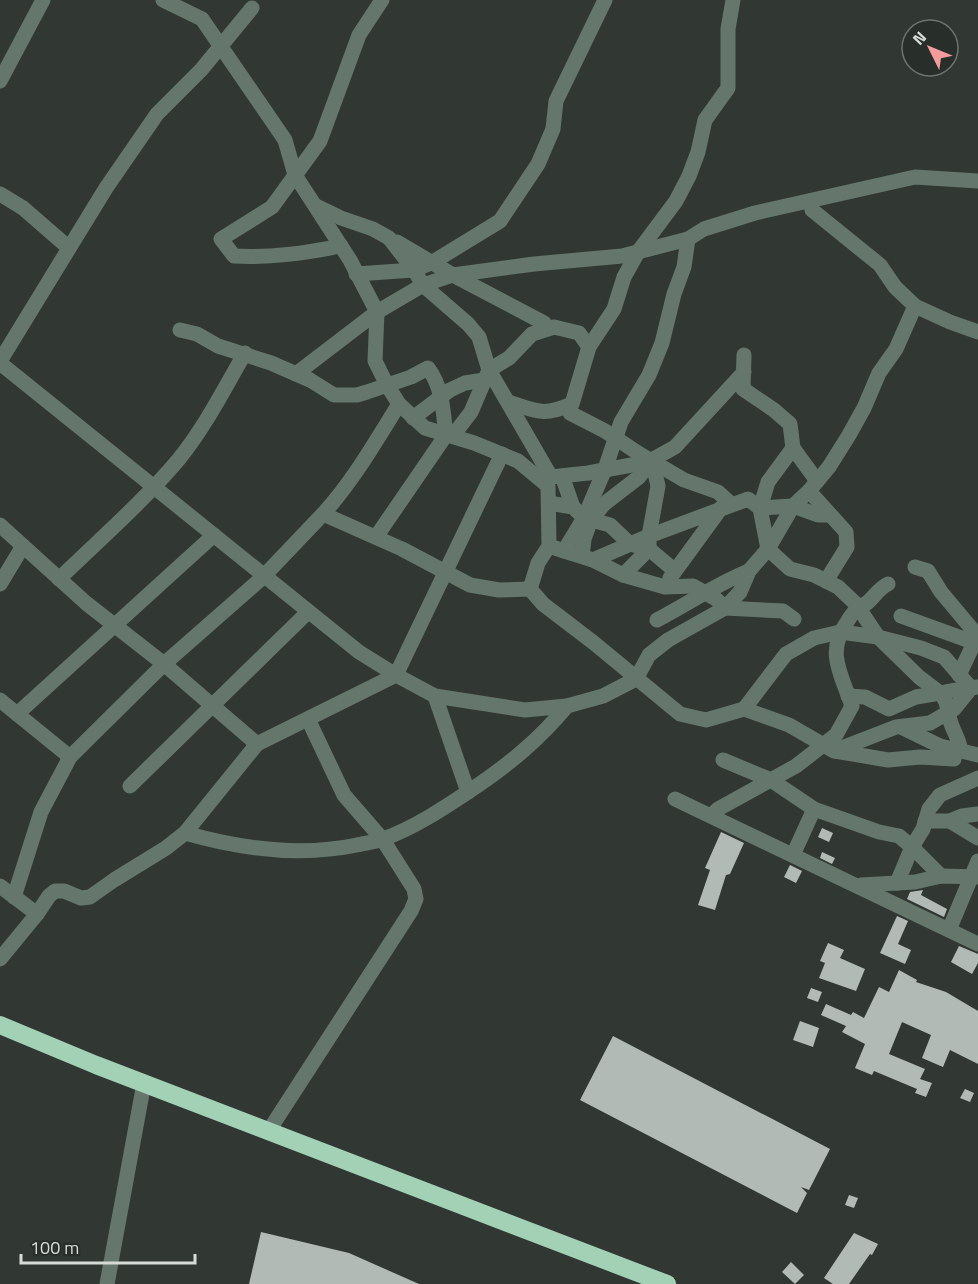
<svg xmlns="http://www.w3.org/2000/svg" width="978" height="1284" font-family="'Titillium Web',sans-serif">
	<style>
		.building { fill: #b1bab4 }
		.lines { fill: none; stroke-linecap: round; stroke-linejoin: round }
		.minor { stroke: #65776c; stroke-width: 15 }
		.highway { stroke: #a3d1b6; stroke-width: 18 }
	</style>
	<rect width="100%" height="100%" fill="#313834"/>
	<g class="building">
		<polygon points="822,828 833,833 829,842 818,837"/>
		<polygon points="721,832 744,843 730,874 726,875 715,910 698,905 710,870 705,868"/>
		<polygon points="822,852 835,858 832,864 820,858"/>
		<polygon points="790,865 802,871 796,883 784,877"/>
		<polygon points="923,890 921,895 947,909 944,917 907,899 910,892"/>
		<polygon points="897,916 908,921 898,944 911,950 905,964 880,953"/>
		<polygon points="828,943 844,950 840,958 865,969 856,991 819,978 825,963 820,961"/>
		<polygon points="959,946 978,954 978,963 972,974 951,962"/>
		<polygon points="899,970 917,980 916,982 946,992 978,1011 978,1064 950,1050 943,1067 922,1058 931,1035 902,1022 889,1054 925,1069 920,1079 932,1083 926,1097 915,1093 917,1089 874,1071 872,1075 855,1068 865,1044 842,1032 846,1026 821,1015 826,1004 851,1015 853,1012 864,1018 879,987 889,992"/>
		<polygon points="811,988 822,992 818,1002 807,998"/>
		<polygon points="800,1021 819,1028 813,1047 793,1040"/>
		<polygon points="613,1036 830,1149 809,1190 801,1187 807,1193 797,1213 580,1100"/>
		<polygon points="965,1089 974,1093 970,1102 960,1098"/>
		<polygon points="849,1195 858,1198 854,1208 845,1205"/>
		<polygon points="261,1232 349,1253 419,1284 249,1284"/>
		<polygon points="854,1233 878,1244 872,1255 870,1254 849,1284 833,1284 824,1278"/>
		<polygon points="791,1262 804,1275 795,1284 782,1272"/>
	</g>
	<g class="lines">
		<g class="minor">
			<polyline points="163,0 202,19 285,140 295,175 350,260 377,312 375,361 387,385 399,404 425,428 474,443 518,461 548,486 549,546 538,563 530,589 543,604 594,643 680,714 706,720 744,709 789,725 834,751 896,727 930,723 954,709 971,688 978,687"/>
			<polyline points="0,81 43,0"/>
			<polyline points="0,194 23,208 69,248"/>
			<polyline points="316,206 341,218 373,229 389,238 414,270 423,285 468,324 479,337 489,370 551,477 588,473 648,462 675,447 744,372"/>
			<polyline points="812,210 880,265 895,287 915,306 950,322 978,332"/>
			<polyline points="397,242 453,275 544,323"/>
			<path d="M341,246C305,253 271,258 234,256L221,239L272,207L320,141L359,35L382,0"/>
			<polyline points="356,274 414,270 433,262 500,221 538,164 553,129 556,101 605,0"/>
			<path d="M180,330L197,334L218,346L271,363L310,380L334,395H357L367,392L411,377L428,368C443,388 443,412 446,435L376,537"/>
			<polyline points="744,355 743,389 774,410 790,424 793,448"/>
			<polyline points="0,361 106,188 157,114 201,70 252,8"/>
			<polyline points="0,363 359,652 396,675 435,696 525,710 567,706 603,696 636,679 649,655 668,640 725,608 740,592 749,571 768,549 793,506 809,491 829,467 849,435 864,408 879,373 896,349 915,306"/>
			<polyline points="296,374 377,312 423,285 453,275 534,264 622,256 688,239 704,229 755,213 915,177 978,181"/>
			<path d="M508,402C537,411 542,417 572,404L589,347L614,309L624,277L638,252L676,201L689,176L698,152L705,120L728,88V29L733,0"/>
			<polyline points="570,413 605,431 638,453 684,480 718,492 731,504"/>
			<polyline points="413,418 450,390 465,383 484,380"/>
			<polyline points="458,429 471,412 489,370 509,358 532,334 554,327 579,333 589,347"/>
			<polyline points="562,476 573,507"/>
			<polyline points="817,481 793,448 768,482 760,508 768,549 790,569 814,575 838,587 856,604 878,637 919,677 940,693 955,690"/>
			<polyline points="809,491 846,532 847,547 826,581"/>
			<polyline points="549,503 573,507 584,518 610,525 630,544 649,549 674,570"/>
			<polyline points="323,514 402,549 470,585 499,590 530,589"/>
			<polyline points="0,525 86,603 164,664 257,744 185,833 166,848 114,880 90,897 81,898 64,891 55,891 49,896 37,914"/>
			<polyline points="555,548 593,560 623,575 665,587 693,586 716,599 725,608 783,611 794,619"/>
			<polyline points="564,551 584,518 605,469 621,422 649,375 662,343 674,294 684,267 688,239"/>
			<polyline points="582,556 584,539 591,520 604,504 639,477 652,460"/>
			<polyline points="593,560 649,536 748,499 760,508 793,506 818,515 830,515"/>
			<polyline points="915,567 928,571 941,592 972,629 974,643 959,675"/>
			<polyline points="623,575 649,549 649,536 658,486 652,460"/>
			<polyline points="670,578 721,508"/>
			<path d="M59,579C99,540 143,502 179,459C205,427 224,389 245,353"/>
			<polyline points="0,584 23,546"/>
			<polyline points="901,616 978,644"/>
			<path d="M657,620C688,604 716,584 749,571"/>
			<polyline points="435,696 468,792"/>
			<path d="M0,700L70,757L164,664L263,577L323,514C353,481 376,441 399,404"/>
			<polyline points="744,709 786,654 814,638 840,632 878,637 921,648 944,657 971,688"/>
			<polyline points="17,714 214,535"/>
			<polyline points="901,727 940,746 978,755"/>
			<polyline points="257,744 396,675 502,454"/>
			<path d="M835,751L888,760L920,757L954,759L956,750L960,747C958,737 952,729 950,720C947,709 948,701 940,693L916,697L889,709L865,697L848,696"/>
			<polyline points="723,760 771,780 814,809 879,832 899,836 912,847 941,876"/>
			<polyline points="130,786 308,612"/>
			<polyline points="675,799 978,944"/>
			<path d="M711,816L718,809L796,766L836,735L852,706C842,675 825,653 847,622C850,617 854,611 859,607C861,605 864,605 867,603C875,596 879,588 888,584"/>
			<polyline points="925,821 950,821 962,816 978,814"/>
			<polyline points="950,821 978,838"/>
			<path d="M185,833C241,849 299,857 357,845C365,843 375,842 383,839C414,828 444,808 471,790C508,765 538,741 567,706"/>
			<polyline points="793,855 814,809"/>
			<polyline points="897,883 912,847 923,829 929,809 940,795 978,778"/>
			<polyline points="861,885 915,882 941,876 978,877"/>
			<polyline points="0,886 37,914 0,959"/>
			<polyline points="14,897 41,812 70,757"/>
			<polyline points="949,930 978,861"/>
			<polyline points="268,1132 411,911 416,899 414,889 383,840 344,795 308,719"/>
			<polyline points="107,1284 144,1083"/>
		</g>
		<polyline class="highway" points="0,1025 96,1065 667,1284"/>
	</g>
	<g transform="translate(930 48) rotate(313)"><circle r="28" fill="#282e2a" stroke="#6e7370" stroke-width="1.5"/>
	<path d="M0-4.5L10 22L0 15L-10 22Z" fill="#f59b9c"/>
	<text y="-9" font-size="16" font-weight="bold" text-anchor="middle" fill="#d7dbd8">N</text>
	</g>
	<path d="M21 1254v9h174v-9" fill="none" stroke="#d7dbd8" stroke-width="3"/>
	<text x="30" y="1254" font-size="18" fill="#d7dbd8" stroke="#282e2a" stroke-width="4.5" paint-order="stroke">100 m</text>
</svg>
